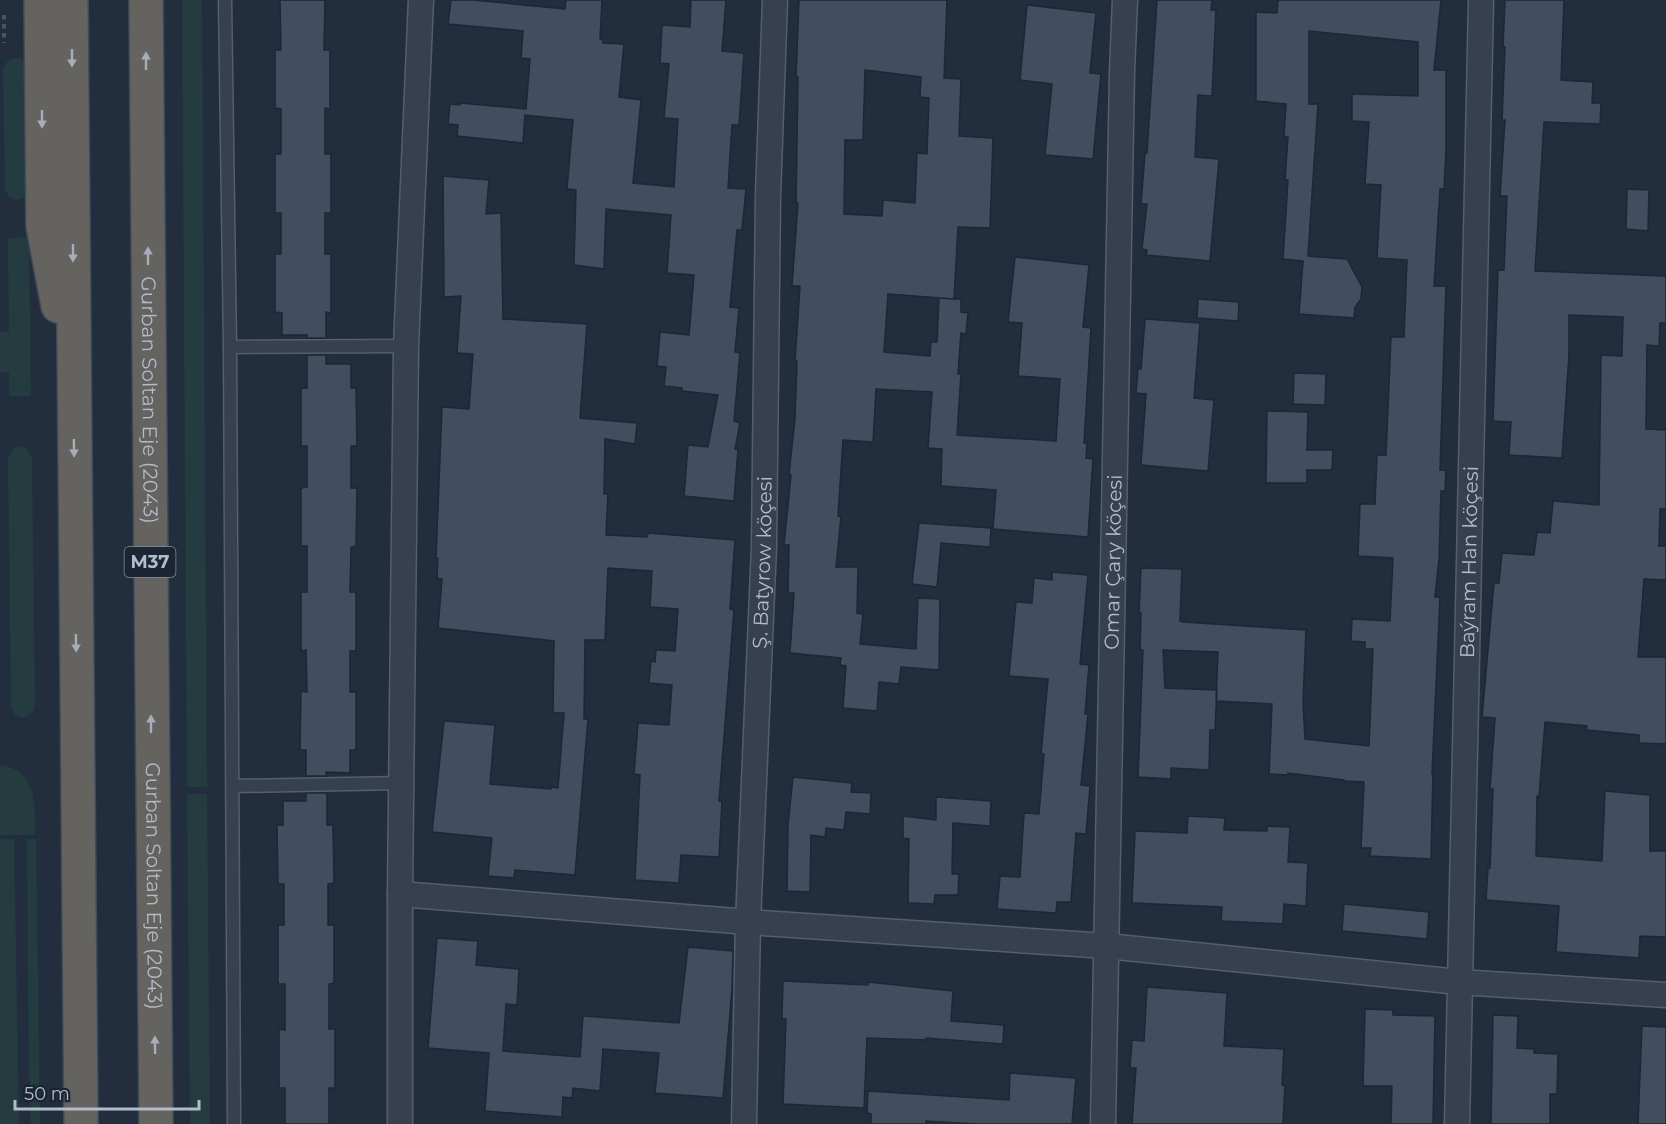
<svg xmlns="http://www.w3.org/2000/svg" width="1666" height="1124" font-family="Montserrat,sans-serif">
	<style>
		.green { fill: #243c3f }
		.building { fill: #404e60; stroke: #1d2735; stroke-width: 1.5; fill-rule: evenodd }
		.lines { fill: none; stroke-linecap: round; stroke-linejoin: round }
		.service-casing { stroke: #545e6c; stroke-width: 15 }
		.minor-casing { stroke: #545e6c; stroke-width: 27 }
		.trunk-casing { stroke: #414b59; stroke-width: 36 }
		.path { stroke: #42595c; stroke-width: 4; stroke-dasharray: 4.5 4.5; stroke-linecap: butt }
		.service { stroke: #36404e; stroke-width: 12 }
		.minor { stroke: #36404e; stroke-width: 24 }
		.trunk { stroke: #646360; stroke-width: 33 }
		.oneway { fill: #a5aeb9 }
		.labels { text-anchor: middle; stroke-width: 4.5; stroke-linejoin: round; paint-order: stroke }
		.shield { fill: #1b2533; stroke: #848e9c; stroke-width: 1.5 }
		.shield-label { font-size: 18px; font-weight: bold; fill: #b1bbc9 }
		.street-label { font-size: 20px; fill: #b1bbc9; stroke: #1b2533 }
	</style>
	<rect width="100%" height="100%" fill="#222e3e"/>
	<g class="green">
		<polygon points="182,0 202,0 207,787 187,787"/>
		<path d="M16,58L22,59L26,64L28,194C19,204 8,200 5,188L3,70C5,63 8,59 16,58Z"/>
		<polygon points="29,237 31,396 9,396 9,372 0,372 0,332 9,331 8,238"/>
		<path d="M20,446L26,448L32,458L35,706L33,712L23,718C15,716 13,714 11,706L8,458L14,448Z"/>
		<path d="M0,765C38,770 35,805 35,835H0Z"/>
		<polygon points="187,794 207,794 210,1124 190,1124"/>
		<polygon points="0,839 14,839 19,1124 0,1124"/>
		<polygon points="27,839 36,839 40,1124 31,1124 29,1093"/>
	</g>
	<g class="building">
		<polygon points="280,0 325,0 324,50 330,50 330,109 325,108 325,154 331,154 331,213 325,213 325,254 331,254 331,313 326,312 326,338 307,338 307,335 282,335 282,313 275,312 275,254 281,254 281,213 275,213 275,154 281,154 281,109 275,108 275,50 281,50"/>
		<polygon points="451,0 473,0 565,9 566,0 602,0 600,39 603,40 603,43 624,44 619,97 641,100 633,183 674,187 678,119 664,118 669,64 660,63 662,25 690,27 691,0 726,0 722,51 744,53 739,125 732,125 728,188 746,189 742,230 737,230 730,307 739,308 735,352 740,353 734,421 740,423 735,449 738,449 734,501 684,496 688,445 708,447 718,395 682,391 682,388 664,386 666,367 657,366 660,332 689,335 694,275 667,273 671,215 606,209 604,269 574,265 576,190 567,189 573,120 525,115 523,143 457,136 458,125 448,124 450,104 460,105 460,103 526,109 530,59 521,58 523,31 448,24"/>
		<path d="M799,0H947L944,78L961,79L959,136L993,138L990,228L958,227L954,299H961V312L968,313L966,334L961,333L958,374H961L957,435L1056,441L1060,379L1018,376L1022,323L1008,322L1015,257L1089,265L1083,327L1091,328L1084,443H1087L1086,458L1093,459L1088,537L993,529L996,490L941,486L942,449L928,448L932,392L876,389L873,442L843,440L838,516L841,517L836,567H858L857,613L863,614L860,644L916,649L918,598L940,599L939,670L901,667L899,684L879,682L877,711L843,708L846,666L840,665L841,658L790,653L794,593H788L789,545H784L791,475H789L795,418L797,361H795L800,286H792L798,203H796L798,77H796ZM865,70L921,77L920,97L929,98L927,154L917,153L915,203L883,200L882,216L844,214L845,140H863ZM888,294L954,299L939,298L937,342H931L930,356L884,352Z"/>
		<polygon points="1157,0 1212,0 1211,10 1216,10 1212,96 1198,95 1195,157 1219,159 1210,261 1146,255 1147,250 1142,249 1147,204 1141,204 1145,153 1147,153"/>
		<polygon points="1278,0 1441,0 1434,70 1446,70 1446,150 1444,189 1440,189 1434,286 1446,286 1440,470 1446,470 1445,491 1441,491 1439,559 1435,597 1440,597 1432,774 1433,774 1431,859 1370,856 1371,848 1361,848 1364,782 1344,781 1344,780 1288,773 1288,775 1269,774 1272,704 1216,701 1218,652 1163,650 1165,688 1217,690 1215,730 1210,730 1209,770 1171,768 1171,779 1138,777 1143,650 1140,650 1141,613 1139,613 1141,568 1182,569 1180,621 1183,622 1306,630 1303,702 1305,739 1369,746 1373,649 1365,649 1365,642 1351,641 1352,619 1390,621 1393,558 1358,556 1360,504 1375,504 1377,455 1386,455 1391,337 1404,337 1407,260 1377,258 1381,185 1365,184 1369,122 1352,121 1352,94 1418,96 1418,42 1309,31 1309,104 1318,104 1308,256 1347,259 1362,287 1361,299 1355,307 1354,318 1299,314 1303,261 1283,259 1288,180 1285,180 1288,137 1284,137 1286,104 1256,101 1256,12 1277,13"/>
		<polygon points="1505,0 1564,0 1561,80 1593,82 1592,103 1601,103 1600,124 1544,122 1535,271 1666,276 1666,323 1660,323 1659,346 1647,345 1646,429 1666,430 1666,509 1660,509 1659,546 1666,546 1666,580 1644,579 1638,657 1666,657 1666,744 1639,743 1639,735 1586,730 1587,726 1545,722 1539,797 1537,796 1536,856 1602,861 1605,791 1650,795 1650,851 1666,851 1666,937 1640,936 1639,958 1556,952 1559,906 1486,900 1488,868 1490,868 1493,789 1490,789 1495,718 1482,717 1494,583 1499,583 1502,553 1534,555 1537,532 1550,533 1553,501 1599,505 1601,355 1622,356 1623,317 1569,315 1569,354 1562,458 1509,455 1511,422 1493,421 1498,270 1504,270 1507,196 1500,196 1505,120 1502,120 1505,47 1503,47"/>
		<polygon points="1027,5 1096,13 1090,73 1101,74 1093,159 1045,155 1052,84 1020,80"/>
		<polygon points="443,176 489,180 486,214 501,213 503,319 587,324 580,418 637,423 635,444 605,439 604,494 608,494 606,535 647,537 648,533 735,540 730,609 734,610 719,801 722,801 719,857 681,855 679,883 635,880 640,775 634,774 638,723 669,725 672,685 649,683 651,661 655,662 656,650 675,651 678,609 650,607 652,571 608,568 605,640 585,640 584,719 588,719 575,875 515,870 514,878 488,876 492,838 432,832 444,721 495,725 490,784 551,789 551,787 558,788 564,713 553,713 554,641 438,628 442,579 437,578 438,558 436,558 442,407 469,409 473,354 457,353 461,296 444,297"/>
		<polygon points="1627,189 1649,190 1648,231 1626,229"/>
		<polygon points="1198,299 1239,302 1238,321 1197,318"/>
		<polygon points="1145,319 1200,323 1194,398 1214,400 1208,471 1141,465 1146,394 1136,393 1138,368 1141,369"/>
		<polygon points="307,355 326,355 326,364 351,364 351,388 356,388 357,446 351,446 351,488 357,488 356,546 351,547 350,592 356,592 356,651 350,651 350,692 356,692 356,750 350,750 350,773 326,772 326,776 306,776 306,750 300,750 301,691 307,692 306,650 301,651 301,592 307,592 307,546 301,546 301,488 307,487 307,446 301,446 301,388 307,388"/>
		<polygon points="1294,373 1326,374 1325,405 1293,404"/>
		<polygon points="1267,411 1308,412 1307,450 1333,450 1332,470 1307,470 1307,483 1266,483"/>
		<polygon points="919,523 991,528 990,547 941,543 937,587 912,584"/>
		<polygon points="1052,572 1088,575 1080,664 1089,665 1085,714 1088,714 1081,785 1090,786 1086,834 1076,833 1071,902 1057,902 1056,913 997,909 1000,876 1020,877 1024,813 1039,814 1044,754 1041,754 1048,679 1009,676 1016,602 1032,603 1034,578 1052,580"/>
		<polygon points="793,777 852,783 851,792 871,793 870,814 846,812 844,830 826,828 825,837 811,835 810,892 787,891 788,825"/>
		<polygon points="306,793 327,793 327,825 333,825 334,883 328,884 328,925 334,925 334,983 329,984 329,1029 335,1029 335,1088 329,1088 329,1124 285,1124 285,1088 279,1088 279,1029 285,1030 285,984 278,984 278,925 284,925 284,884 278,884 277,825 283,825 283,801 306,801"/>
		<polygon points="936,797 991,801 990,826 953,823 952,874 959,874 958,895 935,895 934,904 908,903 909,839 903,838 903,816 936,820"/>
		<polygon points="1188,816 1225,818 1224,830 1267,831 1267,826 1290,827 1288,862 1308,863 1306,906 1284,904 1283,924 1221,921 1222,907 1132,903 1135,831 1187,833"/>
		<polygon points="1344,904 1429,912 1427,939 1342,931"/>
		<polygon points="437,938 478,941 476,965 519,969 517,1005 506,1004 503,1051 580,1057 583,1016 679,1023 688,947 733,951 732,989 723,1098 655,1093 659,1053 603,1049 600,1091 573,1088 572,1098 563,1097 562,1117 485,1111 489,1053 428,1048"/>
		<polygon points="783,981 868,985 868,982 953,991 951,1021 1004,1025 1003,1044 926,1038 926,1040 867,1038 864,1108 783,1104 786,1019 782,1019"/>
		<polygon points="1147,987 1227,993 1224,1046 1284,1049 1282,1085 1285,1086 1283,1124 1132,1124 1136,1068 1130,1068 1132,1040 1144,1041"/>
		<polygon points="1365,1009 1393,1010 1393,1015 1435,1016 1433,1124 1391,1124 1392,1086 1363,1086"/>
		<polygon points="1493,1015 1518,1016 1517,1048 1534,1049 1534,1053 1558,1054 1557,1094 1550,1094 1550,1124 1491,1124"/>
		<polygon points="1642,1026 1666,1027 1666,1124 1638,1124"/>
		<polygon points="1010,1073 1076,1078 1072,1124 977,1124 926,1121 926,1124 871,1124 871,1114 867,1113 868,1091 1009,1100"/>
	</g>
	<g class="lines">
		<g class="service-casing">
			<g id="service">
				<polyline points="225,0 230,347 234,1124"/>
				<polyline points="230,347 406,346"/>
				<polyline points="233,786 402,783"/>
			</g>
		</g>
		<g class="minor-casing">
			<g id="minor">
				<polyline points="400,894 748,922 1107,946 1459,982 1666,995"/>
				<polyline points="400,1124 400,894 406,346 421,0"/>
				<path id="s1" d="M744,1124L748,922L764,546L768,195L775,0"/>
				<path id="s2" d="M1103,1124L1122,72L1125,0"/>
				<path id="s3" d="M1457,1124L1481,0"/>
			</g>
		</g>
		<g class="trunk-casing">
			<g id="trunk">
				<polyline points="41,0 43,226 58,306"/>
				<polyline points="71,0 81,1124"/>
				<path id="s4" d="M146,0L156,1124"/>
			</g>
		</g>
		<polyline class="path" points="4,15 4,43"/>
		<use href="#service" class="service"/>
		<use href="#minor" class="minor"/>
		<use href="#trunk" class="trunk"/>
	</g>
	<defs><path id="oneway-solid" d="M-6-.8H1V-3.2L6.5 0L1 3.2V.8H-6Z" transform="scale(1.5)"/></defs>
	<g class="oneway">
		<use href="#oneway-solid" transform="translate(72 58) rotate(90)"/>
		<use href="#oneway-solid" transform="translate(146 61) rotate(-90)"/>
		<use href="#oneway-solid" transform="translate(42 119) rotate(90)"/>
		<use href="#oneway-solid" transform="translate(73 253) rotate(90)"/>
		<use href="#oneway-solid" transform="translate(148 256) rotate(-90)"/>
		<use href="#oneway-solid" transform="translate(74 448) rotate(89)"/>
		<use href="#oneway-solid" transform="translate(76 643) rotate(89)"/>
		<use href="#oneway-solid" transform="translate(151 724) rotate(-90)"/>
		<use href="#oneway-solid" transform="translate(155 1045) rotate(-91)"/>
	</g>
	<g class="labels">
		<rect class="shield" x="124.5" y="547" width="51" height="30" rx="4.5"/>
		<g class="shield-label">
			<text x="150" y="568">M37</text>
		</g>
		<g class="street-label">
			<text dy="7" stroke="none"><textPath href="#s4" startOffset="400">Gurban Soltan Eje (2043)</textPath></text>
			<text dy="7" stroke="none"><textPath href="#s1" startOffset="562">Ş. Batyrow köçesi</textPath></text>
			<text dy="7" stroke="none"><textPath href="#s2" startOffset="562">Omar Çary köçesi</textPath></text>
			<text dy="7" stroke="none"><textPath href="#s3" startOffset="562">Baýram Han köçesi</textPath></text>
			<text dy="7" stroke="none"><textPath href="#s4" startOffset="886">Gurban Soltan Eje (2043)</textPath></text>
		</g>
	</g>
	<path d="M15 1100v9h184v-9" fill="none" stroke="#b1bbc9" stroke-width="3"/>
	<text x="24" y="1100" font-size="18" fill="#b1bbc9" stroke="#1b2533" stroke-width="4.5" paint-order="stroke">50 m</text>
</svg>
